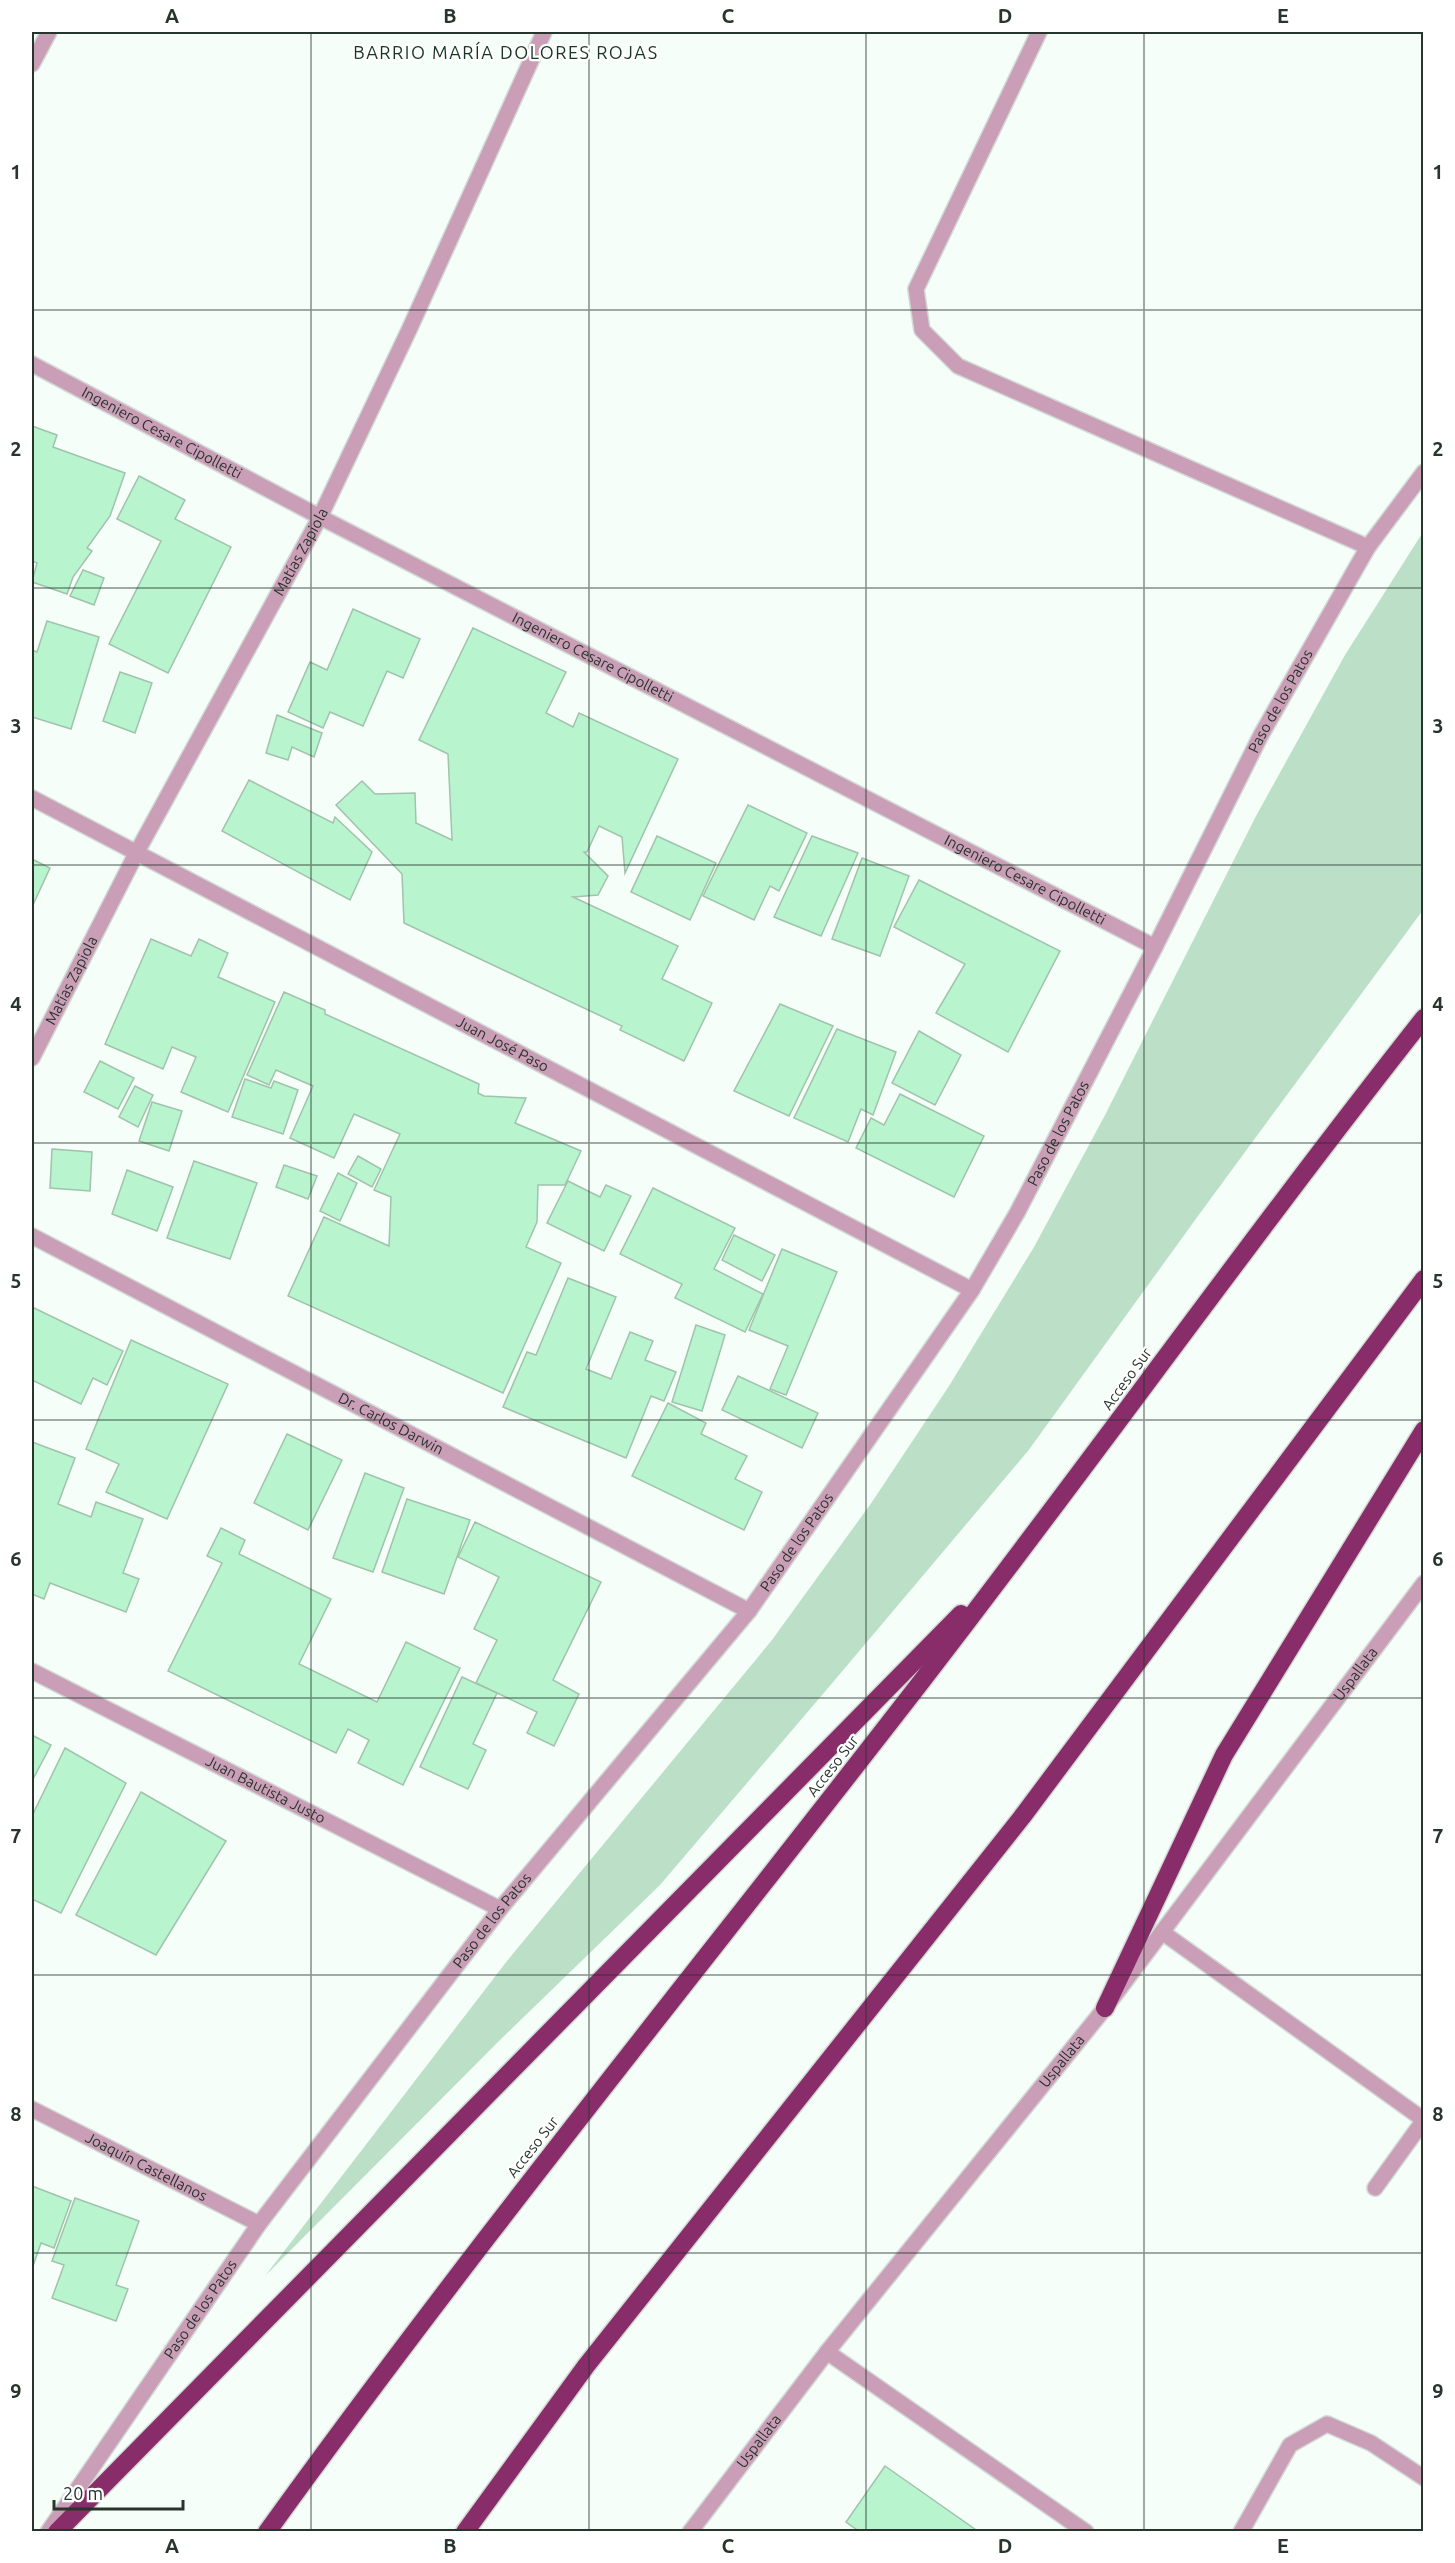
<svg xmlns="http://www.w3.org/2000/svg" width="1455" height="2563" font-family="Ubuntu,sans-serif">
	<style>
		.green { fill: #bbe0c7 }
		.building { fill: #b8f4cd; stroke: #a0c3ab; stroke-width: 1.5 }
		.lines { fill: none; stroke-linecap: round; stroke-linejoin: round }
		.minor-casing { stroke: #d1dad4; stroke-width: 18 }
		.tertiary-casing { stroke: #d1dad4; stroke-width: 18 }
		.motorway-casing { stroke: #d1dad4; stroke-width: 21 }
		.minor { stroke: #cb9eb7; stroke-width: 15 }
		.tertiary { stroke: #cb9eb7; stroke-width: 15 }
		.motorway { stroke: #882d6a; stroke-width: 18 }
		.grid { fill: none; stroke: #27352c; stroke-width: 1.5; stroke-opacity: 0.55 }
		.labels { text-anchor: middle; stroke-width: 4.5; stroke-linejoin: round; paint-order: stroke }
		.street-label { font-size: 15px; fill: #27352c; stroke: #fff }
		.quarter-label { font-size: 18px; letter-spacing: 1.5px; fill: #173523; stroke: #fff }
		.neatline { fill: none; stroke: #27352c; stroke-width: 2 }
		.grid-label { font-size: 20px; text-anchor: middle; font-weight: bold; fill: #27352c }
	</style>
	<rect width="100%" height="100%" fill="#f6fef9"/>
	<polygon class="green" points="1423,532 1423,910 1198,1216 1028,1451 834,1681 660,1885 501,2039 265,2276 507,1961 772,1640 872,1502 949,1386 1034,1247 1104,1117 1256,816 1345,655"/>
	<g class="building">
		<polygon points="32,426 57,435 53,447 125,473 110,516 87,548 92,551 73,577 67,594 32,582 37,563 32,561"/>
		<polygon points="139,476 185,500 175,519 231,547 168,673 109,644 161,541 117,519"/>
		<polygon points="83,570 104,578 94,605 70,596"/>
		<polygon points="353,609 420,639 403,678 387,671 363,726 330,712 323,728 288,712 310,662 327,670"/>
		<polygon points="47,621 99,637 71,729 32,717 32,650 37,652"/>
		<polygon points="473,628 566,672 546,713 573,727 579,713 678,759 625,873 622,837 599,826 587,852 584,852 608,876 598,895 573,897 678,946 662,979 712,1003 684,1061 620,1030 622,1026 404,923 402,874 336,805 362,781 375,794 415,793 416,823 452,840 448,754 419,740"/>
		<polygon points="120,672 152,683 135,733 103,721"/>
		<polygon points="277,715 322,733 314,757 292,747 288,760 266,753"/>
		<polygon points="249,780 333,823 335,817 372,852 350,900 222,831"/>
		<polygon points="748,805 807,833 779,891 770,886 754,920 703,896"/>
		<polygon points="657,836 716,863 690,920 631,892"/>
		<polygon points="812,836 858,853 821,936 774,917"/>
		<polygon points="862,858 909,876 880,956 832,939"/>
		<polygon points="32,859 50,868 32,907"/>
		<polygon points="919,880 1060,951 1008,1052 936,1013 965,964 894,927"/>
		<polygon points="151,939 191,956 199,939 228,953 218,977 275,1002 228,1112 181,1092 196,1057 172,1047 163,1069 105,1044"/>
		<polygon points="284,992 325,1010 325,1014 479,1084 478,1093 484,1096 526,1098 515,1123 581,1151 565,1185 538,1185 537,1222 526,1247 561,1263 503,1393 288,1296 324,1217 389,1246 391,1197 374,1190 400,1134 354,1114 334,1158 290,1138 313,1086 276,1070 269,1085 247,1075"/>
		<polygon points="780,1004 833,1026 789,1116 734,1091"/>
		<polygon points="837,1029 896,1052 873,1115 861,1109 848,1142 794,1118"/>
		<polygon points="919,1031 961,1055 935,1105 892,1083"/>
		<polygon points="100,1061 134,1078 118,1109 84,1092"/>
		<polygon points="245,1079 271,1088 274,1081 298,1090 283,1134 232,1117"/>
		<polygon points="135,1086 153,1095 138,1127 119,1117"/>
		<polygon points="900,1094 984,1136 954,1197 856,1148 871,1118 884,1125"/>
		<polygon points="152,1102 182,1111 169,1151 139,1141"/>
		<polygon points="52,1149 92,1152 90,1191 50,1188"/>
		<polygon points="358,1156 381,1169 372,1187 348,1174"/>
		<polygon points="194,1161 257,1183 230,1259 167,1238"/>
		<polygon points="284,1165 317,1176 308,1199 276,1187"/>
		<polygon points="127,1170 173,1187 157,1231 112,1214"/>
		<polygon points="338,1173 357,1183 340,1221 320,1211"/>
		<polygon points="568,1181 600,1197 606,1185 631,1196 604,1251 547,1223"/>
		<polygon points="653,1188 735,1228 714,1269 763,1294 745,1332 675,1298 682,1284 620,1254"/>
		<polygon points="734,1235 775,1255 762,1281 722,1260"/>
		<polygon points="782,1249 837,1272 786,1395 770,1389 788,1346 749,1330"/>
		<polygon points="568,1278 616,1297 586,1369 611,1379 630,1332 653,1341 645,1360 676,1372 664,1401 651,1396 626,1458 503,1407 527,1352 536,1355"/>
		<polygon points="32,1307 123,1351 107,1385 93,1378 81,1404 32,1380"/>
		<polygon points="696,1325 725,1335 702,1411 672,1402"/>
		<polygon points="131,1340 228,1384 167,1519 106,1492 119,1464 86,1449"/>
		<polygon points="738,1376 818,1413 802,1448 722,1410"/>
		<polygon points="668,1403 706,1423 701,1434 747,1456 735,1479 762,1492 744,1530 632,1476"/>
		<polygon points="287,1434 342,1460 308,1530 254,1503"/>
		<polygon points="32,1442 75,1458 58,1504 91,1517 96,1502 143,1519 123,1573 139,1579 126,1612 50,1583 44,1599 32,1594"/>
		<polygon points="365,1473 404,1488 373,1572 333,1558"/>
		<polygon points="407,1499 470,1520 444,1594 382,1572"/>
		<polygon points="475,1522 601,1582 553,1680 579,1694 554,1746 527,1733 537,1712 476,1683 497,1640 474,1629 499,1577 458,1557"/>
		<polygon points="221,1528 245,1540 239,1554 331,1599 299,1664 377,1702 406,1642 460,1668 403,1785 358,1763 369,1740 348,1729 336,1753 168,1671 222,1563 207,1556"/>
		<polygon points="462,1677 497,1693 473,1744 486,1750 468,1789 420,1767"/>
		<polygon points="32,1735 51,1745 32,1781"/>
		<polygon points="65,1748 126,1783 61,1913 32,1899 32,1816"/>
		<polygon points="141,1792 226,1841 156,1955 76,1915"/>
		<polygon points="32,2186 71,2201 54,2248 41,2243 32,2269"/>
		<polygon points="75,2198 139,2221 116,2285 128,2289 116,2321 52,2298 64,2265 52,2261"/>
		<polygon points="885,2466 979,2532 860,2532 846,2522"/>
	</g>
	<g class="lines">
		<g class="minor-casing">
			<g id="minor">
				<polyline points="1039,32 916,289 922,330 958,366 1368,547"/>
				<polyline points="32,64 49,32"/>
				<path id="s1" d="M32,798L972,1290"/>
				<path id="s2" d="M32,1058L137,852L320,517L409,330L544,32"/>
				<path id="s3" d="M32,1236L749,1611"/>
				<path id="s4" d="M32,1671L500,1909"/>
				<polyline points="1162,1932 1424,2120"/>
				<path id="s5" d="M32,2109L259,2224"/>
				<polyline points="1375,2188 1424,2120"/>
				<polyline points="827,2352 1086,2532"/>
				<polyline points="1241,2532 1290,2445 1327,2424 1371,2443 1424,2478"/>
			</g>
		</g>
		<g class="tertiary-casing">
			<g id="tertiary">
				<path id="s6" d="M32,364L320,517L1155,947"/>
				<path id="s7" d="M48,2532L259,2224L500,1909L749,1611L972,1290L1017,1213L1155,947L1261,735L1368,547L1424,472"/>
				<path id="s8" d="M690,2532L827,2352L1105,2008L1424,1583"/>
			</g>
		</g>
		<g class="motorway-casing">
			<g id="motorway">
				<polyline points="1105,2008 1224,1755 1424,1430"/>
				<polyline points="57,2532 961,1614"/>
				<path d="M267,2532C476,2242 702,1965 921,1682C1091,1462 1252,1236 1424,1018"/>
				<polyline points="465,2532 586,2366 1022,1817 1424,1279"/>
			</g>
		</g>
		<use href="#minor" class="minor"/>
		<use href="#tertiary" class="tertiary"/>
		<use href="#motorway" class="motorway"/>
	</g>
	<path class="grid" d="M311,32V2532M589,32V2532M866,32V2532M1144,32V2532M32,310H1424M32,588H1424M32,865H1424M32,1143H1424M32,1420H1424M32,1698H1424M32,1975H1424M32,2253H1424"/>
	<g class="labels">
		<g class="street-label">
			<text dy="5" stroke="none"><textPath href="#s6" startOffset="147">Ingeniero Cesare Cipolletti</textPath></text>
			<text dy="5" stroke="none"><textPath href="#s2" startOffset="573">Matías Zapiola</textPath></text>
			<text dy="5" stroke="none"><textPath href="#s6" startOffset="633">Ingeniero Cesare Cipolletti</textPath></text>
			<text dy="5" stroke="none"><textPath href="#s7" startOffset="2214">Paso de los Patos</textPath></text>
			<text dy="5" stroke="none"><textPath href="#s6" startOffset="1119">Ingeniero Cesare Cipolletti</textPath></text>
			<text dy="5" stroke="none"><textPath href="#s2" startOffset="87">Matías Zapiola</textPath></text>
			<text dy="5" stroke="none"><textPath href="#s1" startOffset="531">Juan José Paso</textPath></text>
			<text dy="5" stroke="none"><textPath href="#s7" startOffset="1728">Paso de los Patos</textPath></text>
			<text transform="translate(1127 1379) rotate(-54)" y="5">Acceso Sur</text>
			<text dy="5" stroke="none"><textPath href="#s3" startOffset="405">Dr. Carlos Darwin</textPath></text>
			<text dy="5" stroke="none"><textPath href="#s7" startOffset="1242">Paso de los Patos</textPath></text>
			<text dy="5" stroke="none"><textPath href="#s8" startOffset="1086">Uspallata</textPath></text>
			<text transform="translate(833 1766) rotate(-52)" y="5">Acceso Sur</text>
			<text dy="5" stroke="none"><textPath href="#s4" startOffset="262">Juan Bautista Justo</textPath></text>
			<text dy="5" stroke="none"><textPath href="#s7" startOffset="756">Paso de los Patos</textPath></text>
			<text dy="5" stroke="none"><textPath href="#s8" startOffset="600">Uspallata</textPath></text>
			<text transform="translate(533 2147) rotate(-52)" y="5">Acceso Sur</text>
			<text dy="5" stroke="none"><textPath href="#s5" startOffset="128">Joaquín Castellanos</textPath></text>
			<text dy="5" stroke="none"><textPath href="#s7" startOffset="270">Paso de los Patos</textPath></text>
			<text dy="5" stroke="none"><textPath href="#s8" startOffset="114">Uspallata</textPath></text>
		</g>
		<g class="quarter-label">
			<text x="506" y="59">BARRIO MARÍA DOLORES ROJAS</text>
		</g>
	</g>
	<rect width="1455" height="2563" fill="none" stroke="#ffffff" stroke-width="66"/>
	<path d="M54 2500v9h129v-9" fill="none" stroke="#27352c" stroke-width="3"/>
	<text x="63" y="2500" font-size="18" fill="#27352c" stroke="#ffffff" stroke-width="4.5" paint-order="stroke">20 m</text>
	<rect x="33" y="33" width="1389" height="2497" class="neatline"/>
	<g class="grid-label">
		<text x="172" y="23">A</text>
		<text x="450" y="23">B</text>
		<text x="728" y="23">C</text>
		<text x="1005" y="23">D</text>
		<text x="1283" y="23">E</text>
		<text x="16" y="179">1</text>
		<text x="1438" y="179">1</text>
		<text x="16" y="456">2</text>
		<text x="1438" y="456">2</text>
		<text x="16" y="733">3</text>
		<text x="1438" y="733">3</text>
		<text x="16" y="1011">4</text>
		<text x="1438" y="1011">4</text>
		<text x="16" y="1288">5</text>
		<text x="1438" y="1288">5</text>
		<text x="16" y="1566">6</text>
		<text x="1438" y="1566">6</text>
		<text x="16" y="1843">7</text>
		<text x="1438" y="1843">7</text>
		<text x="16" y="2121">8</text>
		<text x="1438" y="2121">8</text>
		<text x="16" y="2398">9</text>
		<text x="1438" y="2398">9</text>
		<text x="172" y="2553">A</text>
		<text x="450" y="2553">B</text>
		<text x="728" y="2553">C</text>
		<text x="1005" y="2553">D</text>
		<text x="1283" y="2553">E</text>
	</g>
</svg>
